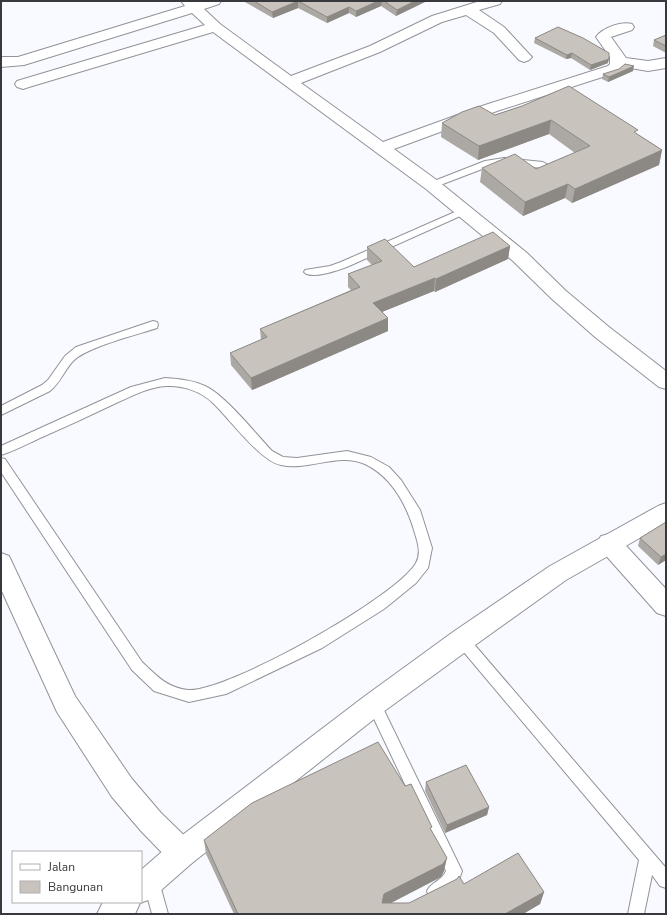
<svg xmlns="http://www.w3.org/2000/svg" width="667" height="915" font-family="'Nunito Sans',sans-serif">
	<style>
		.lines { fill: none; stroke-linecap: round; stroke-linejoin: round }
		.service-casing { stroke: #909399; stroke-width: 2 }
		.minor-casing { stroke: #909399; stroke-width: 2 }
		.tertiary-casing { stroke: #909399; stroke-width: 2 }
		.service { fill: #fff; fill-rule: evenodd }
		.minor { fill: #fff; fill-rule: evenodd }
		.tertiary { fill: #fff; fill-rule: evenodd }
		.wall { fill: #aca8a3 }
		.shaded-wall { fill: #8c8884 }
		.building { fill: #c8c3bd; stroke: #8c8884 }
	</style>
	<rect width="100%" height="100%" fill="#f8faff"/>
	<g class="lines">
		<g class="service-casing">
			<g id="service">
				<polygon points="504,158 543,162 548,165 543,168 504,164 490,166 435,187 429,187 427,185 429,183 485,161"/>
				<path d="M464,208L467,209L469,211L467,213L349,266C339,270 311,280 304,272L305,270L330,266L341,262Z"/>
				<path d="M153,321L157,322L158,325L157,328C136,335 87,347 73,361C64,371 60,383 50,391L1,415V406L42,385L48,380L65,356L76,347Z"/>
				<path d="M165,378C179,379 192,380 205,386C225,395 256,434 272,451L283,457L297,458L347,451L371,457L389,467L401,480L420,510L432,548L428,568L416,583L384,609L322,648L226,694L189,702L154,691L132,670L1,472V458L5,459L142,662C156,675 167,688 188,690C226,693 397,597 416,563C422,552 417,541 414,530C406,504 392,477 365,464C338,452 309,471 281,465C260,461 229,418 213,403C201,391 182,385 166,386C148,387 130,397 114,404C89,416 65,427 40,438C27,444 14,451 1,455V446L131,387Z"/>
				<polygon points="462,634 467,636 666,868 666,888 660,886 652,875 644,914 628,914 639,860 457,644 455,640 457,636"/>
				<path d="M374,698L379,700L462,871C458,886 449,893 435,899L429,897L427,891C431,882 442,881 446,871L367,704L369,700Z"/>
				<polygon points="151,872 157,874 168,914 152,914 143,880 145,874"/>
			</g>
		</g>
		<g class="minor-casing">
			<g id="minor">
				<path d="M181,1H221L219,4L204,9L220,24L291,76L370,46L432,16L480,1H502L500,4L479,10L504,27L529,54L532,57L529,60L524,62L519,60L494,33L466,15L442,22L380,52L301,83L383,142L485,105L608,66L610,64V57L596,37C602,28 622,21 632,24L634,27L632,30L611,37L626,58L648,61L666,58V68L648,71L624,67L618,72L497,111L394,149L438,181L527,253L566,291L609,327L666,371V389L659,387L595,337L552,299L513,261L426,189L213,32L29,87L23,89L17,87L15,84L17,81L205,25L192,13L24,65L1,67V57H18L185,6Z"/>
				<polygon points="609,534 617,536 666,589 666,616 657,613 601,550 597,543 601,536"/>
				<polygon points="1,553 9,556 75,696 132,779 161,813 192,843 196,853 192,863 182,867 172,863 141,831 112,797 57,712 1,589"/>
			</g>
		</g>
		<g class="tertiary-casing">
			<polygon id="tertiary" points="666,503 666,523 566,580 471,648 383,712 192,863 151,899 140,903 135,914 97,914 103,902 141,902 141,870 172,843 365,696 453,632 550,566 658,506"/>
		</g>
		<use href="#service" class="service"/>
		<use href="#minor" class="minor"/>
		<use href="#tertiary" class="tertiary"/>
	</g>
	<g class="wall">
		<polygon points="243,1 427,1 396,16 381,6 356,17 349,13 327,23 298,8 273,18"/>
		<polygon points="666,35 666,53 653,46 654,40"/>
		<polygon points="535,38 608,63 590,70 571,58 566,59 534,43"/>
		<polygon points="633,71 608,82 602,79 603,74"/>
		<polygon points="522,106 637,134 662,150 659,165 572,203 565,198 523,216 480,182 482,168 536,169 575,153 549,134 478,160 441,137 442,123 495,115"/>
		<polygon points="510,246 508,259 435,292 434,291 382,312 388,331 252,390 231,365 230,353 261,340 260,329 351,290 348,287 348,274 372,265 367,260 367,247 414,267"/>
		<polygon points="640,538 666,560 658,565 638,546"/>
		<polygon points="426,782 489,807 487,815 445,833 425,791"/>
		<polygon points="431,830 444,871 441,877 391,903 409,903 464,884 544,892 540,904 523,914 234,914 206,854 204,840"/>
	</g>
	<g class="shaded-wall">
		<polygon points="298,1 298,8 273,18 272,12"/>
		<polygon points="378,1 382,1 381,6 356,17 356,11"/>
		<polygon points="415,1 427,1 396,16 397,10"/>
		<polygon points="349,7 349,13 327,23 327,17"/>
		<polygon points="572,53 571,58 566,59 567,55"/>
		<polygon points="609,59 608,63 590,70 591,65"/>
		<polygon points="634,66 633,71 608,82 609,77"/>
		<polygon points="551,120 549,134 478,160 479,146"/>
		<polygon points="662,150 659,165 572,203 575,189"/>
		<polygon points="568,184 565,198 523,216 525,202"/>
		<polygon points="510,246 508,259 435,292 436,279"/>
		<polygon points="435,278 434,291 372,316 373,303"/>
		<polygon points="388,318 388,331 252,390 251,378"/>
		<polygon points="666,554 666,560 658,565 661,557"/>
		<polygon points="489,807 487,815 445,833 447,825"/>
		<polygon points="447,858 444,871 441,877 383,907 382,903 384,894"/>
		<polygon points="544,892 540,904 523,914 505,914"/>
	</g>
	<g class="building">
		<polygon points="254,1 378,1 356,11 349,7 327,17 298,1 272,12"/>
		<polygon points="384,1 415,1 397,10"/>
		<polygon points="558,27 583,38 609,53 609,59 591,65 572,53 567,55 535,38"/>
		<polygon points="666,35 666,46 654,40"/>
		<polygon points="625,64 634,66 609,77 603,74 619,69"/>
		<polygon points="569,86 638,130 634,132 662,150 575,189 568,184 525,202 482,168 515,154 536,169 590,146 551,120 479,146 442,123 462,112 479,106 495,115 522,106"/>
		<polygon points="493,232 510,246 436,279 435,278 373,303 388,318 251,378 230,353 267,337 260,329 360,287 348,274 382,261 367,247 385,239 414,267"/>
		<polygon points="666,522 666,554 661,557 640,538"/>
		<polygon points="378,742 405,786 411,784 432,827 430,828 447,858 443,864 384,894 382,903 409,903 457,879 459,876 464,884 518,853 544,892 505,914 238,914 204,840 252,803"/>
		<polygon points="466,765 489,807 447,825 426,782"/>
	</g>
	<rect width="667" height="915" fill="none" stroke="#38393c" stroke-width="4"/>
	<rect x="12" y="851" width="130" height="52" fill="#ffffff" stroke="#afb0b1"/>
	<rect x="20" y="864" width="20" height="6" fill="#ffffff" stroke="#afb0b1"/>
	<text x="48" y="871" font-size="12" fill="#38393c">Jalan</text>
	<rect x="20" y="881" width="20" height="12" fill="#c8c3bd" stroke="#afb0b1"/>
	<text x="48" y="891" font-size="12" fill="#38393c">Bangunan</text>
</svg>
